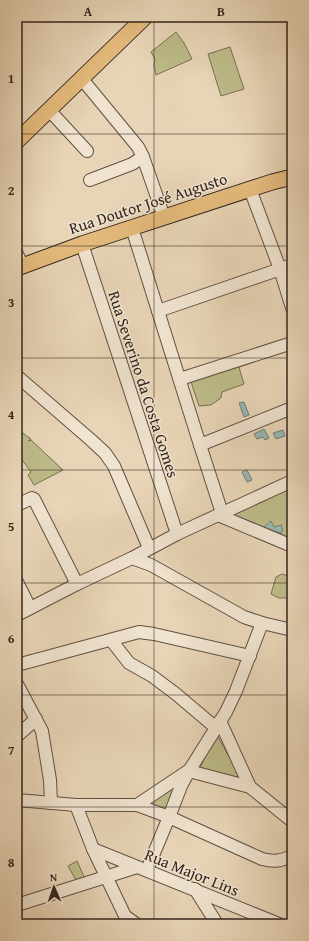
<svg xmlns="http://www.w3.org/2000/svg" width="309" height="941" font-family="'Gentium Book Plus',serif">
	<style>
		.green { fill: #bdbb89; stroke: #787053 }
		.water { fill: #98b8b4; stroke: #707d78 }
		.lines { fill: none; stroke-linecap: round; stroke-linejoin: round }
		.minor-casing { stroke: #605044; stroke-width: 14 }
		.major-casing { stroke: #33241d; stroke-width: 17 }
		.minor { stroke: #f0e4d0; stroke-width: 12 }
		.major { stroke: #e4ba7c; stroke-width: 15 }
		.grid { fill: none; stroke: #33241d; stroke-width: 1; stroke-opacity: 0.55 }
		.labels { text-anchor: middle; stroke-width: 3; stroke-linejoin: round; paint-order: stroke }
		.street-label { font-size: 16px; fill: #33241d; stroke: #f0e4d0 }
		.neatline { fill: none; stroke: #33241d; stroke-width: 1.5 }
		.grid-label { font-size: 13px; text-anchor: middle; font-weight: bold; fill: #33241d }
	</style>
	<rect width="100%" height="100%" fill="#e8d5b7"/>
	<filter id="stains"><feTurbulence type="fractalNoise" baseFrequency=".005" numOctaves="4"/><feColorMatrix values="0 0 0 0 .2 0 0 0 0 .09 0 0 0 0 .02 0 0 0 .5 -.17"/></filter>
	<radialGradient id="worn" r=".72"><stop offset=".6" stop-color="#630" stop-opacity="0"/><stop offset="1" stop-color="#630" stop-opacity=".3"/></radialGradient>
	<g class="green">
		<polygon points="176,32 184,43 192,59 156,75 154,65 155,59 151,52"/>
		<polygon points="230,47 244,89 221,96 208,54"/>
		<polygon points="238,364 244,384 222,392 221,398 211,405 199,406 190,379"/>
		<polygon points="17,429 31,439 28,441 31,440 63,470 34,485 28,475 31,472 17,453"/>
		<polygon points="292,487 292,540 280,533 232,515"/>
		<polygon points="282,574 292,577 292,598 279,598 271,594 276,577"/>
		<polygon points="216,733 239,775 234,779 200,768"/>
		<polygon points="182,777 167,813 143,805"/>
		<polygon points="77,861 85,879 77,882 68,866"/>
		<polygon points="118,919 124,920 121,924 101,924"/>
	</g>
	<g class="water">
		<polygon points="244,402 249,415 244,417 239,403"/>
		<polygon points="264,429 269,438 265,440 263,437 257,439 254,434"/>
		<polygon points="283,430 285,436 276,439 273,433"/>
		<polygon points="247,470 252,480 247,482 242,472"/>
		<polygon points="271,521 274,527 281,525 283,531 280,533 264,527"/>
	</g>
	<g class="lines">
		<g class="minor-casing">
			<g id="minor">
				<polyline points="82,79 138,147 143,157 164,217"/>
				<polyline points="49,110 87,151"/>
				<polyline points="90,180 132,164 143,157"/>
				<polyline points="250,189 280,269 292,308"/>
				<polyline points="132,228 200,445 222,513"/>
				<polyline points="82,244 177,534"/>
				<polyline points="17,254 22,265"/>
				<polyline points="158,311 292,265"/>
				<polyline points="17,376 91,440 105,453 114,466 149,548"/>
				<polyline points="180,379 292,343"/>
				<polyline points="200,445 292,408"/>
				<polyline points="17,505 32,498 34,499 77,584"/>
				<polyline points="218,515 292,546"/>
				<polyline points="132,558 151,565 244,617 262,623 292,630"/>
				<polyline points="17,582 30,608"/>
				<polyline points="17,615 77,584 132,558 177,534 292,481"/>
				<polyline points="111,640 129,663 152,676 176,694 215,727"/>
				<polyline points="17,665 139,632 154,634 250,656"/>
				<polyline points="17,684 42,731 50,780 51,803"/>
				<polyline points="220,721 250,787"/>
				<polyline points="17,736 36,719"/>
				<polyline points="189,771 250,787 292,821"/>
				<path d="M17,800L76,805H137L169,817L262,859C274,862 281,861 292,856"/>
				<polyline points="76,805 93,849 125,916 136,924"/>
				<polyline points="137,805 188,771"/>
				<polyline points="93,849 279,924"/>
				<polyline points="147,870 169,817 181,786 189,771 226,712 236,691 262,623"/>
				<polyline points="195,889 217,924"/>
				<polyline points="17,905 137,867"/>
			</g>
		</g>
		<g class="major-casing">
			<g id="major">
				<polyline points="17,141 145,17"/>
				<polyline points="17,268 82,244 272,182 292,177"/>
			</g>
		</g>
		<use href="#minor" class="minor"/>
		<use href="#major" class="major"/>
	</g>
	<path class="grid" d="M154,17V924M17,134H292M17,246H292M17,358H292M17,470H292M17,583H292M17,695H292M17,807H292"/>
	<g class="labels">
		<g class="street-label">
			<text transform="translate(148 203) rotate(-18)" y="6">Rua Doutor José Augusto</text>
			<text transform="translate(144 384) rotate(72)" y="6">Rua Severino da Costa Gomes</text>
			<text transform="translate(192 872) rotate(22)" y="6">Rua Major Lins</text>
		</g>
	</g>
	<rect width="309" height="941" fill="none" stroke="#e8d5b7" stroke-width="44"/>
	<g transform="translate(54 887) rotate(358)" stroke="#f0e4d0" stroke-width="3" paint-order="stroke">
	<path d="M0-3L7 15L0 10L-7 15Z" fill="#33241d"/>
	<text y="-6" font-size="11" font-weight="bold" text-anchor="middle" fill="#33241d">N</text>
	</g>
	<rect x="22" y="22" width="265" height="897" class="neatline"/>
	<g class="grid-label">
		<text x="88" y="16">A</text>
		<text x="221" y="16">B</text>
		<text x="11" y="83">1</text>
		<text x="11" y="195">2</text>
		<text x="11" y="307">3</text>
		<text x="11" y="419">4</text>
		<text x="11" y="531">5</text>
		<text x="11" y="643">6</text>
		<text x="11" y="755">7</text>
		<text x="11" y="867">8</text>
	</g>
	<rect width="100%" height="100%" filter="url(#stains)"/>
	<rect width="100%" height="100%" fill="url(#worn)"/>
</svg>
